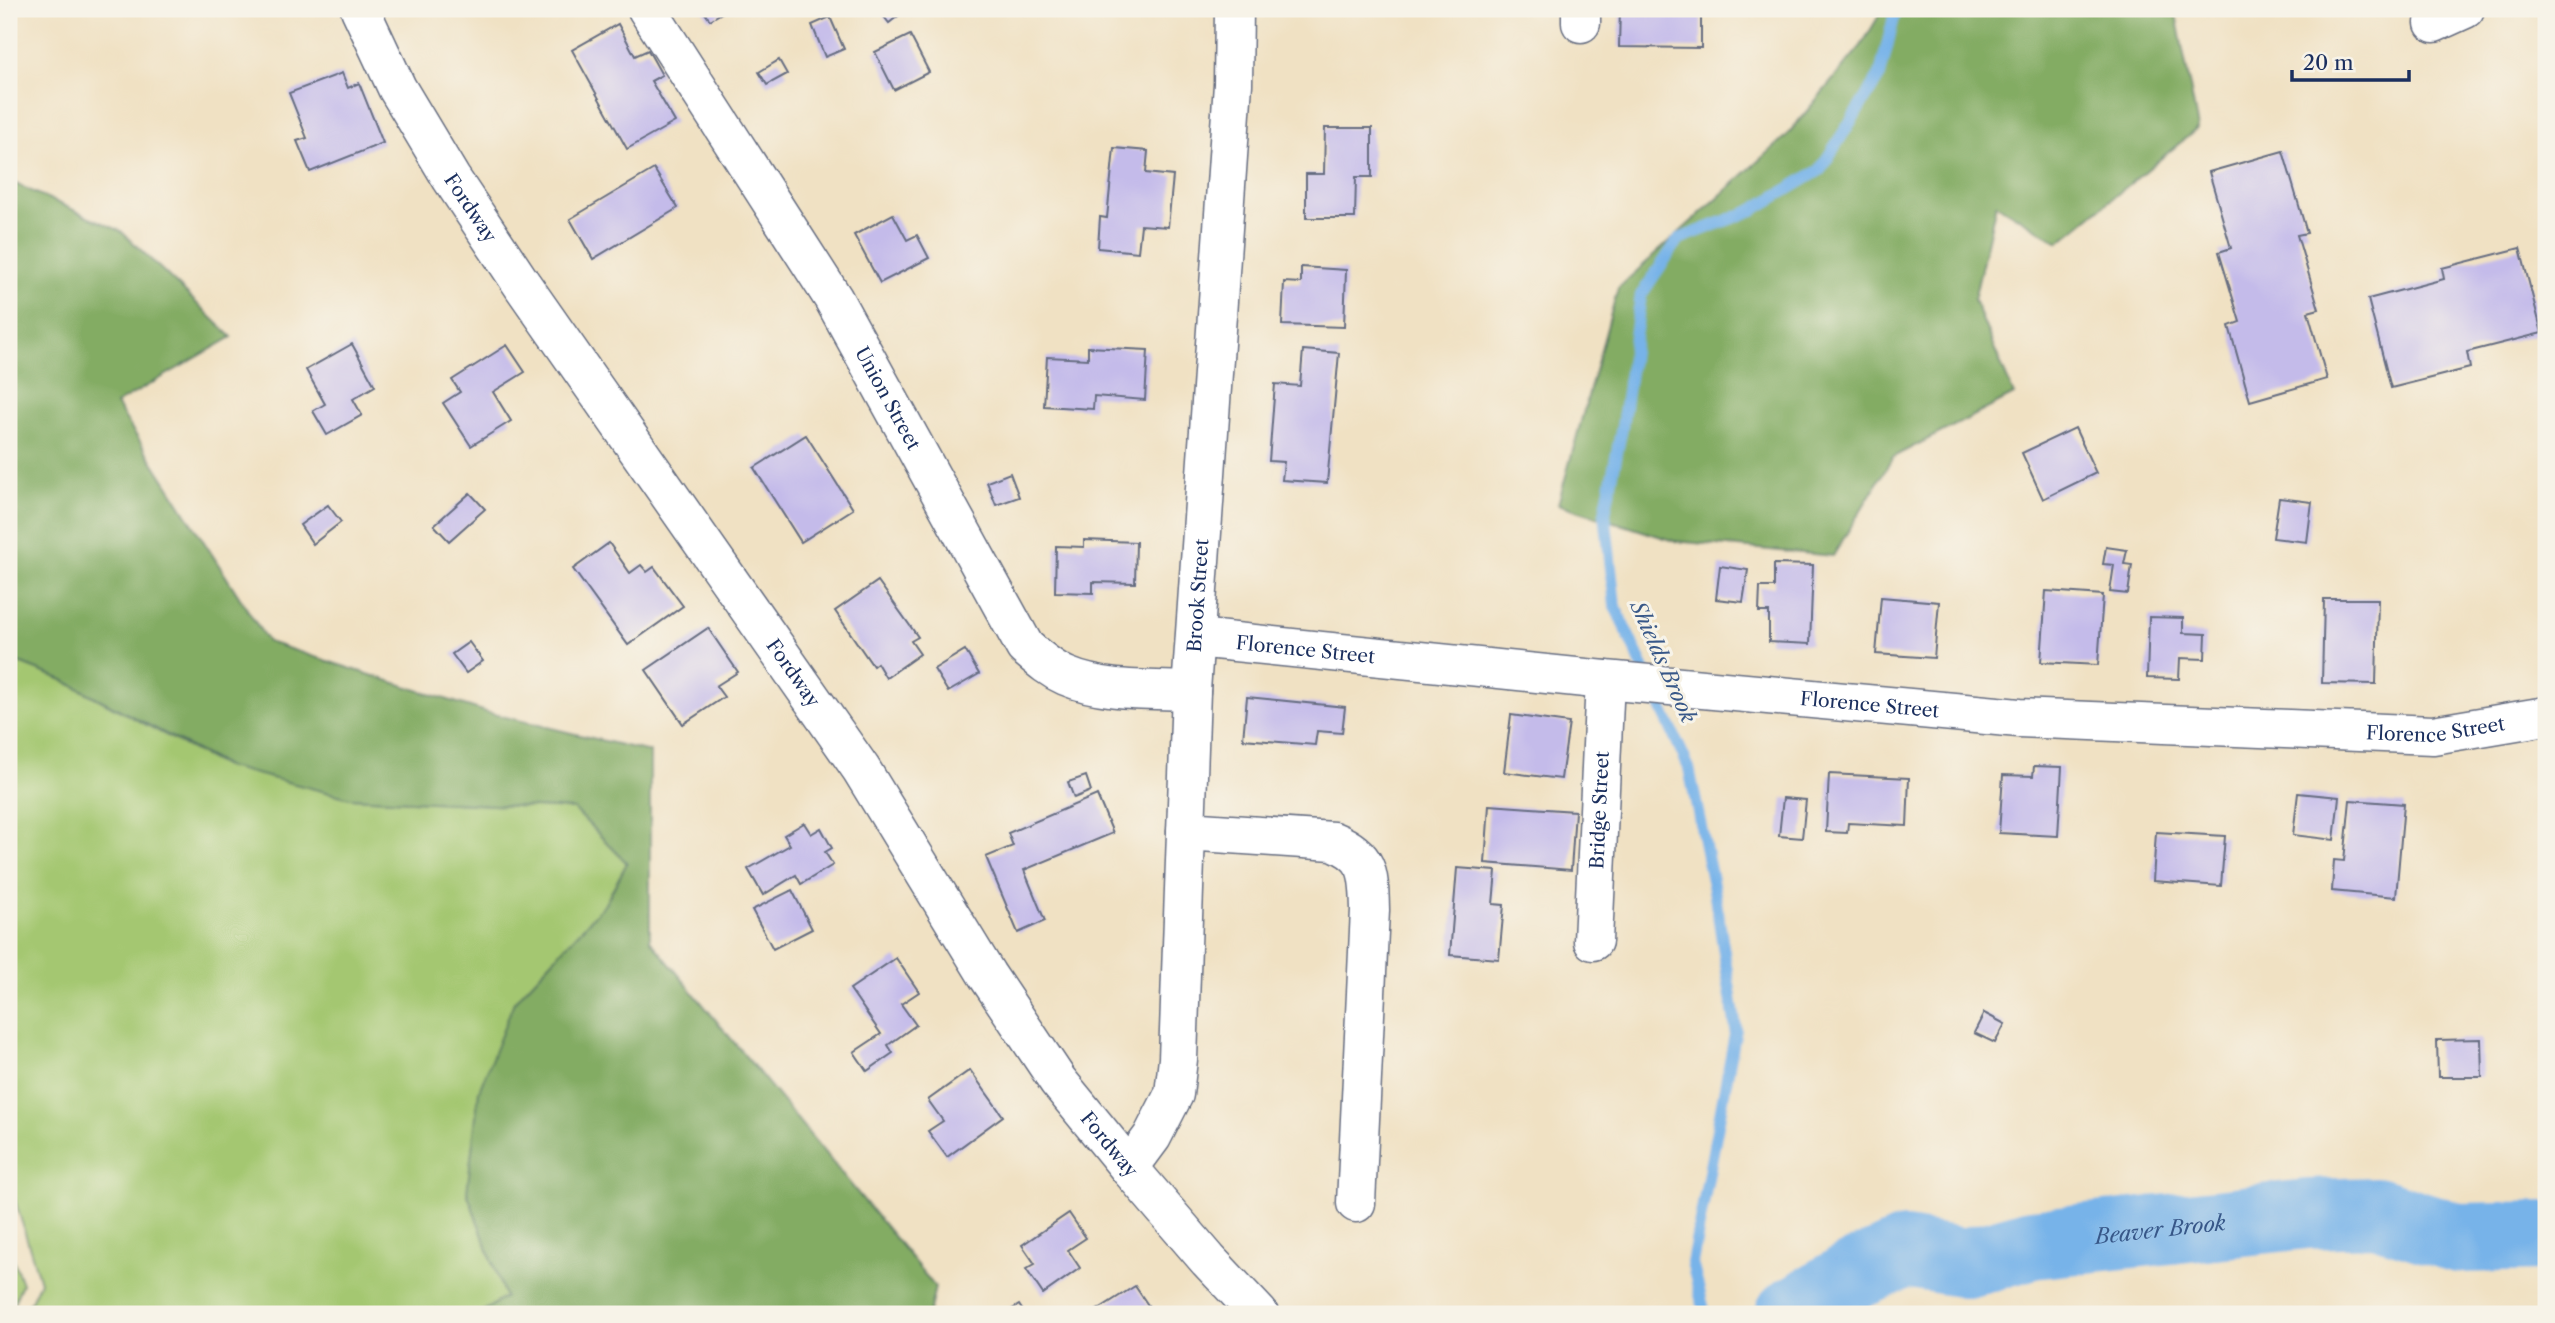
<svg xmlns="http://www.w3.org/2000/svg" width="2555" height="1323" font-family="'Libre Caslon Text',serif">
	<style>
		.green { fill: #a4c771; stroke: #607b68; stroke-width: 2 }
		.forest { fill: #83ac63; stroke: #4f6e60; stroke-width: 2 }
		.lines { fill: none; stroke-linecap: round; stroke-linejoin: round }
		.stream { stroke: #77b3e9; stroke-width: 12 }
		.river { stroke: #77b3e9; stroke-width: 70 }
		.building { fill: #c4bbea }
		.minor-casing { stroke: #666d81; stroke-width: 41 }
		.minor { stroke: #fff; stroke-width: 38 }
		.labels { text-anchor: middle; stroke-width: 6; stroke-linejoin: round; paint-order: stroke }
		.street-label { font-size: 19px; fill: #1b2f5e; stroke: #f7f3e8 }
		.water-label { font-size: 21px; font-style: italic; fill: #375788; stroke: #f7f3e8 }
	</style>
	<rect width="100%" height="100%" fill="#f7f3e8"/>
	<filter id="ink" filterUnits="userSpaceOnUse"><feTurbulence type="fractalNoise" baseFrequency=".0143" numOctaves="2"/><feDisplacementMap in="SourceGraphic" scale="14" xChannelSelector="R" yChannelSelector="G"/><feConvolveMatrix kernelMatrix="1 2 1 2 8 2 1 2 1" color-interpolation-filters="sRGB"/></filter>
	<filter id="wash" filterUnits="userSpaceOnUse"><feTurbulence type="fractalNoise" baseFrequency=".00686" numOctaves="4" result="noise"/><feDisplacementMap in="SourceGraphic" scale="28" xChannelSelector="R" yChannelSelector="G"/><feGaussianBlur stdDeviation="1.57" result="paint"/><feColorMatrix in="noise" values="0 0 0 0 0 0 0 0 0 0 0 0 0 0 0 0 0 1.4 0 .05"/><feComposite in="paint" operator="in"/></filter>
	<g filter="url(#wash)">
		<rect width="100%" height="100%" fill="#f0e1c3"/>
		<g class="green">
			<polygon points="9,659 63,680 221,765 350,798 574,809 627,863 605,904 514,1002 467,1192 505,1297 479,1314 25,1314 40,1282 9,1180"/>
			<polygon points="9,1247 22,1284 9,1314"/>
		</g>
		<g class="forest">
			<polygon points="1883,9 2175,9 2198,128 2059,242 1996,204 1974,300 2014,395 1893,457 1833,556 1674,541 1558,504 1618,288 1787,135 1861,46"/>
			<polygon points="9,181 121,231 232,337 116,404 268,642 489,713 650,752 650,940 935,1287 929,1314 479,1314 505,1297 467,1192 479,1091 514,1002 605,904 627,863 574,809 350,798 228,767 63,680 9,659"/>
		</g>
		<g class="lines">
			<polyline class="stream" points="1705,1314 1692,1263 1736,1029 1715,895 1689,768 1615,606 1605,513 1622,427 1641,295 1679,239 1753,210 1820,170 1880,75 1896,9"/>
			<path class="river" id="s1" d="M1790,1314L1853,1276L1905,1253L1966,1263L2032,1244L2307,1214L2376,1212L2458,1238L2546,1236"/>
		</g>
		<g id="blocks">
			<g class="building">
				<polygon points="702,9 728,9 710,20"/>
				<polygon points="878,9 907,9 889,23"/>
				<polygon points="1620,9 1701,9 1701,48 1619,47"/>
				<polygon points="830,17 844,49 825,57 812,25"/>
				<polygon points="618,24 635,56 648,50 662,75 651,81 675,122 627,149 572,50"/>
				<polygon points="910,35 929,72 894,90 875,52"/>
				<polygon points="779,60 787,74 767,85 759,72"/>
				<polygon points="342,73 348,88 359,83 383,143 310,172 297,141 307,138 289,93"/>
				<polygon points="1325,128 1372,128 1372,177 1356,177 1355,218 1306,218 1306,174 1324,174"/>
				<polygon points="1114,148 1148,151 1146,173 1173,176 1168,227 1141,225 1138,252 1098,248 1100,217 1107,218"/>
				<polygon points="2283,151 2307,233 2297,235 2319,309 2308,312 2327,379 2250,401 2229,326 2240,322 2219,252 2231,248 2209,172"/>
				<polygon points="654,169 678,208 593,259 570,219"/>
				<polygon points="893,214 907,240 917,235 929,258 880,283 854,235"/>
				<polygon points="2520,248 2542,333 2467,352 2470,368 2391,388 2368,299 2444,279 2442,268"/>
				<polygon points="1301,267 1346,270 1344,327 1282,325 1284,282 1301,283"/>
				<polygon points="352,344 375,386 353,399 362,415 327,435 313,411 325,404 306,370"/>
				<polygon points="507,345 525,372 493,392 511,421 471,446 443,403 460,392 452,380"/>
				<polygon points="1088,347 1148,350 1145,400 1094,396 1093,409 1044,406 1047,357 1088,359"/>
				<polygon points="1303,350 1339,353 1327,483 1282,480 1284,462 1269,461 1275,384 1300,386"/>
				<polygon points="2075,428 2096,473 2043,499 2022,453"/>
				<polygon points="806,435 853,509 801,542 754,468"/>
				<polygon points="1010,473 1019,497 996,505 987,482"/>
				<polygon points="470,493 485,509 449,541 434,525"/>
				<polygon points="2279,498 2312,502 2307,542 2273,538"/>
				<polygon points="328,505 341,522 313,544 300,525"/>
				<polygon points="1084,540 1136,542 1135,583 1093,582 1093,593 1055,592 1056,546 1084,547"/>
				<polygon points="609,543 630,573 641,565 647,572 654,567 683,606 628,645 573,569"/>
				<polygon points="2106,547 2127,550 2124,564 2132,565 2128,594 2110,592 2114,565 2103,564"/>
				<polygon points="1774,564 1813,565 1810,644 1769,642 1769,612 1759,612 1760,587 1774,587"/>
				<polygon points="1720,566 1748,570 1743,602 1716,599"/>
				<polygon points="878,581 918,637 911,641 920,654 886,678 877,663 873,666 835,611"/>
				<polygon points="2046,591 2103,595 2098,665 2041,662"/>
				<polygon points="1881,597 1939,602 1934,658 1876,654"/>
				<polygon points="2324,599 2378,599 2376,684 2322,683"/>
				<polygon points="2149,617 2183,618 2183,633 2206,634 2205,659 2180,658 2179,679 2147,678"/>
				<polygon points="708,628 738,672 716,686 724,697 683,724 646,670"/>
				<polygon points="469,642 483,661 466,673 452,654"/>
				<polygon points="965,650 979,674 948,692 934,669"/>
				<polygon points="1247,697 1345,707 1342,733 1317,731 1315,745 1243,739"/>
				<polygon points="1511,715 1569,723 1561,779 1504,772"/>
				<polygon points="2034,766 2062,767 2058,836 1999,833 2003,775 2033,776"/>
				<polygon points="1829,774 1909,778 1907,826 1848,823 1847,833 1826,832"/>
				<polygon points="1086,776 1091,791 1074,798 1068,782"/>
				<polygon points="2298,793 2339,797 2334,840 2293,835"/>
				<polygon points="1097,795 1113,833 1024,870 1045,921 1018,933 986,857 1013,846 1008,833"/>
				<polygon points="1783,798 1806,800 1802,838 1779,836"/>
				<polygon points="2350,800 2404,804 2396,897 2332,891 2334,860 2344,861"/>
				<polygon points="1489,805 1575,811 1571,870 1485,863"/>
				<polygon points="804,823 811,834 821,828 832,848 825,852 833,865 801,884 796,875 763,895 748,869 790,845 784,835"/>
				<polygon points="2156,832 2225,836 2221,886 2153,881"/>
				<polygon points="1457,868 1496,871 1493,904 1504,905 1499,959 1450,955"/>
				<polygon points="792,890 812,929 773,949 752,910"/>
				<polygon points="896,958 919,992 901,1004 916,1025 888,1045 893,1053 867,1071 854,1052 881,1034 850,989"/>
				<polygon points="1984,1013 2005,1024 1995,1043 1974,1033"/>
				<polygon points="2481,1039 2482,1077 2438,1077 2437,1040"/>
				<polygon points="970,1070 1003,1116 947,1157 928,1131 943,1121 928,1100"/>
				<polygon points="1069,1213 1086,1238 1068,1250 1080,1268 1043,1294 1026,1269 1035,1264 1022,1245"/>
				<polygon points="1135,1286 1154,1314 1091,1314"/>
				<polygon points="1019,1305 1025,1314 1004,1314"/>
			</g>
		</g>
	</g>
	<g filter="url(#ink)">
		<use href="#blocks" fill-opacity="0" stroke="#666d81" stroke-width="2"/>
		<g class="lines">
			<g class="minor-casing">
				<g id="minor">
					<path id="s2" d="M360,9L397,88L451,178L523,286L861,769L987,975L1058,1081L1129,1168L1208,1260L1259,1314"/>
					<path id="s3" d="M647,9L833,298L1025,647C1038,658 1050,669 1066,676C1103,692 1151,689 1191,691"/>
					<polyline points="1581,9 1581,23"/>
					<polyline points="2434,23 2465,9"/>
					<path id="s4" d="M1196,638L1605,680L2019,718L2433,735L2546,716"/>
					<path d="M1186,831L1333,841C1370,856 1369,874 1370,910L1356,1203"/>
					<path id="s5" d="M1593,941L1605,680"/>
					<path id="s6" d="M1129,1168L1152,1137L1174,1094L1178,1059L1191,691L1233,84L1234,9"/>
				</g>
			</g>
			<use href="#minor" class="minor"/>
		</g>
	</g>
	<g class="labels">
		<g class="street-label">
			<text dy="7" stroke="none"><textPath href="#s2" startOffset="228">Fordway</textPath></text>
			<text dy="7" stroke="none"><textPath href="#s3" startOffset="458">Union Street</textPath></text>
			<text dy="7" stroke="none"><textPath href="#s6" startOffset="586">Brook Street</textPath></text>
			<text dy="7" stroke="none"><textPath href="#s4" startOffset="110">Florence Street</textPath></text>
			<text dy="7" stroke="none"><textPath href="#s2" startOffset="794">Fordway</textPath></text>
			<text dy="7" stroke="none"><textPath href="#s4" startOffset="677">Florence Street</textPath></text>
			<text dy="7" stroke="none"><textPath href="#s4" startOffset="1244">Florence Street</textPath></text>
			<text dy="7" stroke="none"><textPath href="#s5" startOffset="131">Bridge Street</textPath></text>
			<text dy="7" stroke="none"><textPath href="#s2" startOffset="1362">Fordway</textPath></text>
		</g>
		<g class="water-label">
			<text transform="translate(1663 662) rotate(66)" y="7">Shields Brook</text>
			<text dy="7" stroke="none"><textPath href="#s1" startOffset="390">Beaver Brook</textPath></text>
		</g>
	</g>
	<rect width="2555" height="1323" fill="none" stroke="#f7f3e8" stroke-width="35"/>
	<path d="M2292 70v10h117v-10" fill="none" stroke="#1b2f5e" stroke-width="3.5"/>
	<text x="2303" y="70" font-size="21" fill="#1b2f5e" stroke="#f7f3e8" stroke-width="5" paint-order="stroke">20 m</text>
</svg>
